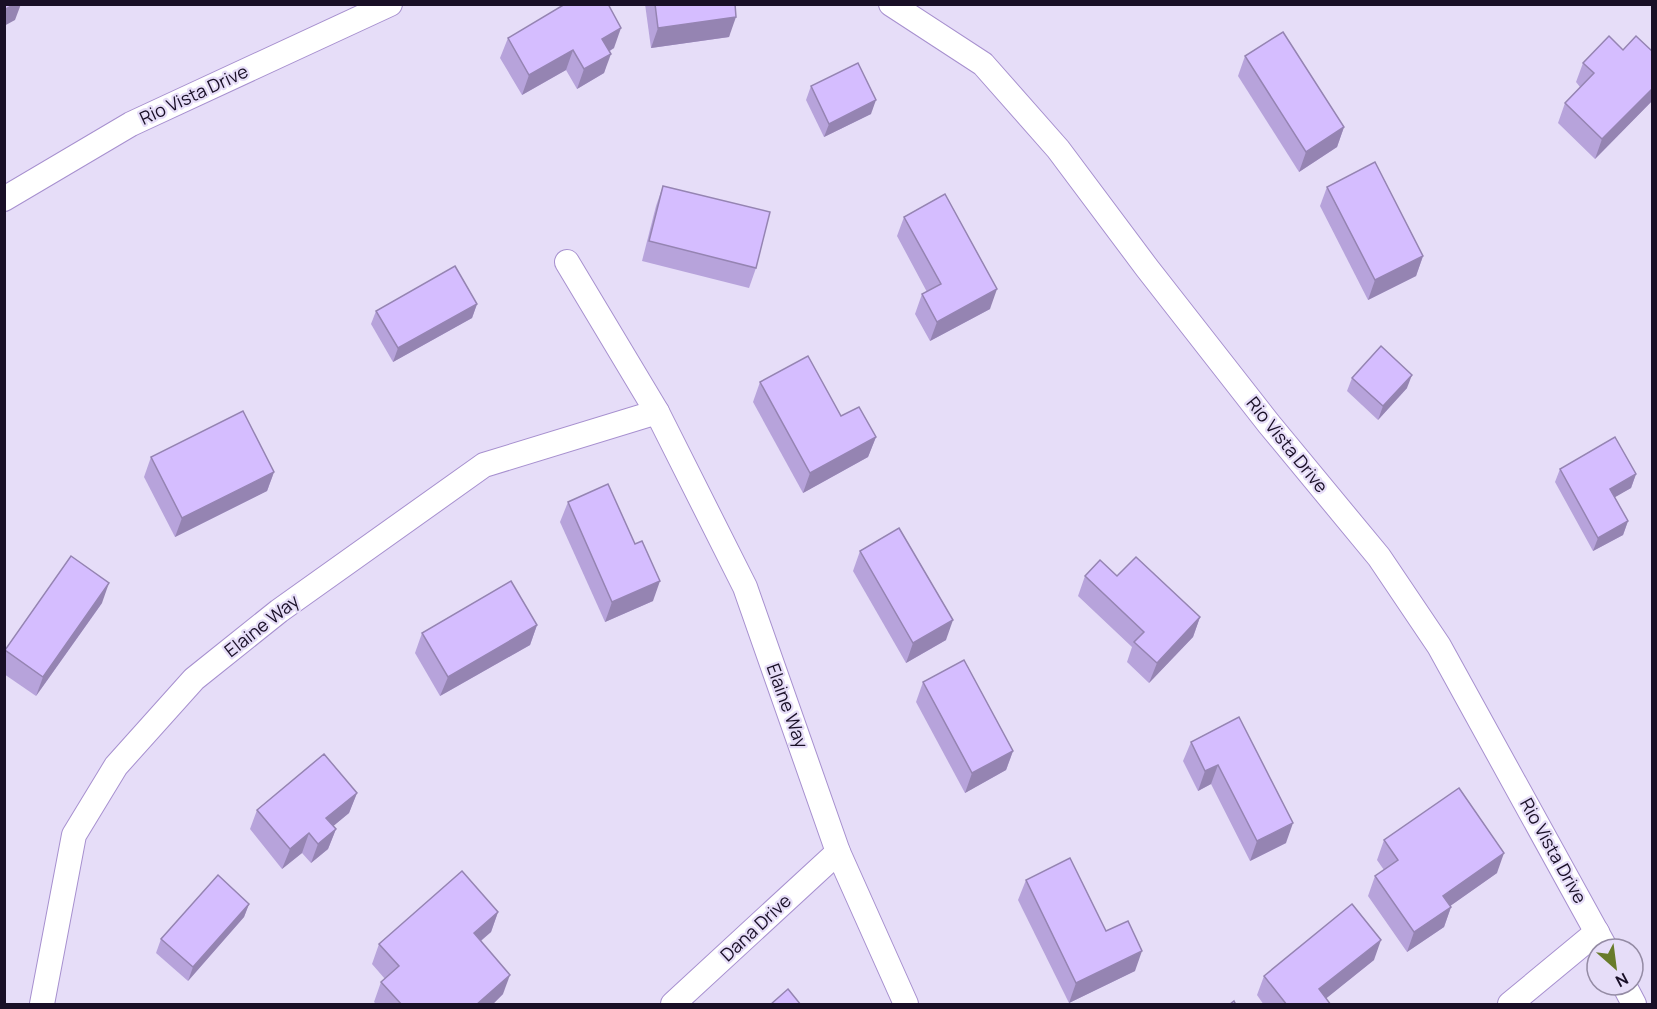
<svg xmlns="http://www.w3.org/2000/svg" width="1657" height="1009" font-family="Manrope,sans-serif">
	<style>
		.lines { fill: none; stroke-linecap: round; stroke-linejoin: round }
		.street-casing { stroke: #a790cf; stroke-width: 26 }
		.street { stroke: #fff; stroke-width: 24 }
		.wall { fill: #b7a3db }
		.shaded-wall { fill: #9584b2 }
		.building { fill: #d5bdff; stroke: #9584b2; stroke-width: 1.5 }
		.labels { text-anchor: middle; stroke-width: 4.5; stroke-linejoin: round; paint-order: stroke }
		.street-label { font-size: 18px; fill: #190f26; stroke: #e6ddf8 }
	</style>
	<rect width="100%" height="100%" fill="#e6ddf8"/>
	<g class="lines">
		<g class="street-casing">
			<g id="street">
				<polyline points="891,4 983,64 1058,149 1147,268 1269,424 1379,557 1439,646 1606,949"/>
				<polyline points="4,199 131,124 390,4"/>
				<polyline points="567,262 657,412 745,587 838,852 906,1004"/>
				<polyline points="1624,985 1634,1004"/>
				<polyline points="42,1004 74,835 116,766 194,679 279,611 484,465 657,412"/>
				<polyline points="673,1004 838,852"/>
				<polyline points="1510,1004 1597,932"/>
			</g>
		</g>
		<use href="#street" class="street"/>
	</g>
	<g class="wall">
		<polygon points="645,4 735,4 729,37 651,48"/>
		<polygon points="508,38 614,48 610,51 604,73 577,89 566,70 522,95 500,58"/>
		<polygon points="1623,50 1653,52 1653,100 1595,159 1558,123 1565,103 1580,87 1576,82 1583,63"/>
		<polygon points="1245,56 1344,127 1337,147 1299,172 1238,76"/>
		<polygon points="811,86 871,114 824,137 806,100"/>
		<polygon points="663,186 756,268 749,288 642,261 656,206"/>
		<polygon points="1327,187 1423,256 1416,276 1368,300 1320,206"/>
		<polygon points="904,217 990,309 930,341 915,314 922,294 927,292 897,236"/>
		<polygon points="477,304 472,318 393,362 371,324 376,311"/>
		<polygon points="1352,378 1407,388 1378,420 1347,391"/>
		<polygon points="760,382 841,416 876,437 868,457 803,493 753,402"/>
		<polygon points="151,457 274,472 267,491 175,537 144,477"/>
		<polygon points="1560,469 1636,474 1631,488 1614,497 1628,521 1623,535 1593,551 1555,482"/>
		<polygon points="568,502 653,601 605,622 560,522"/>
		<polygon points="860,551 946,640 906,663 853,571"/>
		<polygon points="1085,576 1117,576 1200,617 1193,637 1149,683 1127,662 1132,647 1078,596"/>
		<polygon points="102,603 36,696 4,674 5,650"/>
		<polygon points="537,625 530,645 440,696 415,653 422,633"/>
		<polygon points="923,682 1013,751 1006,770 965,793 916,702"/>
		<polygon points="1239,717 1286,843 1250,861 1211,784 1198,791 1183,761 1191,742"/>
		<polygon points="357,793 349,813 333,826 336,829 328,849 311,863 302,853 282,869 250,829 257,810"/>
		<polygon points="1384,840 1497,873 1450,906 1451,907 1444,927 1407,952 1368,896 1375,876 1384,870 1377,860"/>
		<polygon points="1026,880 1106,931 1135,971 1069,1003 1018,900"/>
		<polygon points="249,904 244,917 188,981 156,953 161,939"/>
		<polygon points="498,912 491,932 481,941 503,994 492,1005 377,1005 374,1002 381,982 385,979 372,964 379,944"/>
		<polygon points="1374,960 1326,998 1331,1005 1264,1005 1257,995 1264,976"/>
	</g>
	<g class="shaded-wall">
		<polygon points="15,4 21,4 15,20 4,26 4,10"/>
		<polygon points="736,17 729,37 651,48 658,28"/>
		<polygon points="621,28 614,48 595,59 602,39"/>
		<polygon points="573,50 566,70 522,95 529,75"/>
		<polygon points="611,54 604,73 577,89 584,69"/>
		<polygon points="1653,88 1653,100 1595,159 1602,139"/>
		<polygon points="876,100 871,114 824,137 829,124"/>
		<polygon points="1344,127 1337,147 1299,172 1306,152"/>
		<polygon points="1423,256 1416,276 1368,300 1375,280"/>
		<polygon points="997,289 990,309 930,341 937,322"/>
		<polygon points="477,304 472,318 393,362 398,348"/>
		<polygon points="1412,375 1407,388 1378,420 1383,406"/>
		<polygon points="876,437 868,457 803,493 810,473"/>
		<polygon points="274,472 267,491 175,537 182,518"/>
		<polygon points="1636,474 1631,488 1605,503 1610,489"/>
		<polygon points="1628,521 1623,535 1593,551 1598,538"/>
		<polygon points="660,581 653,601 605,622 612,602"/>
		<polygon points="109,583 102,603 36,696 43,677"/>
		<polygon points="1200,617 1193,637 1149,683 1157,663"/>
		<polygon points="953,620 946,640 906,663 913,643"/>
		<polygon points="537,625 530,645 440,696 448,677"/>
		<polygon points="1013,751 1006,770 965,793 972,773"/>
		<polygon points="1218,765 1211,784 1198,791 1205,771"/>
		<polygon points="357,793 349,813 319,838 326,818"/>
		<polygon points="1293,823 1286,843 1250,861 1257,841"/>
		<polygon points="336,829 328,849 311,863 318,844"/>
		<polygon points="309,833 302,853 282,869 290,849"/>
		<polygon points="1504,853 1497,873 1436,916 1443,896"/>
		<polygon points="249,904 244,917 188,981 193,967"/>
		<polygon points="1451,907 1444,927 1407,952 1414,932"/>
		<polygon points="498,912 491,932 466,953 474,933"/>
		<polygon points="1381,940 1374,960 1318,1005 1319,989"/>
		<polygon points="1142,951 1135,971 1069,1003 1076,983"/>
		<polygon points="510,975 503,994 492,1005 476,1005"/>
	</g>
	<g class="building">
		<polygon points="4,4 15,4 4,10"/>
		<polygon points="565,4 608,4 621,28 602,39 611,54 584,69 573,50 529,75 508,38"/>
		<polygon points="655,4 735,4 736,17 658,28"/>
		<polygon points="1283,32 1344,127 1306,152 1245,56"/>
		<polygon points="1609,36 1623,50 1636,36 1653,52 1653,88 1602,139 1565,103 1594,73 1583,63"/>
		<polygon points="858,63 876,100 829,124 811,86"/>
		<polygon points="1375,162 1423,256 1375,280 1327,187"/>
		<polygon points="663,186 770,212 756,268 649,241"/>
		<polygon points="945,194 997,289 937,322 922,294 941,284 904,217"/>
		<polygon points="455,266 477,304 398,348 376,311"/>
		<polygon points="1381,346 1412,375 1383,406 1352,378"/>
		<polygon points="808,356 841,416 859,407 876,437 810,473 760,382"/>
		<polygon points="243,411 274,472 182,518 151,457"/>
		<polygon points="1615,437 1636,474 1610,489 1628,521 1598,538 1560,469"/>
		<polygon points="608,484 635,544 642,541 660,581 612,602 568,502"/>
		<polygon points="899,528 953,620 913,643 860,551"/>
		<polygon points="71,556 109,583 43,677 5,650"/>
		<polygon points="1136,557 1200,617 1157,663 1134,642 1144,632 1085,576 1100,560 1117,576"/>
		<polygon points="511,581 537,625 448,677 422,633"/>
		<polygon points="964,660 1013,751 972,773 923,682"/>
		<polygon points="1239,717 1293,823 1257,841 1218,765 1205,771 1191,742"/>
		<polygon points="324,754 357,793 326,818 336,829 318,844 309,833 290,849 257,810"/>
		<polygon points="1459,788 1504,853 1443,896 1451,907 1414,932 1375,876 1398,860 1384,840"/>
		<polygon points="1070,858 1106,931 1128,921 1142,951 1076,983 1026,880"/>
		<polygon points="462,871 498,912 474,933 510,975 476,1005 402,1005 381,982 399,966 379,944"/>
		<polygon points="218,875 249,904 193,967 161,939"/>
		<polygon points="1352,904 1381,940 1319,989 1331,1005 1287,1005 1264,976"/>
		<polygon points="788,989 801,1005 770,1005"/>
		<polygon points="1234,1001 1236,1005 1229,1005"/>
	</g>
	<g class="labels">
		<g class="street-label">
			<text transform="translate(194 95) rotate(-25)" y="6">Rio Vista Drive</text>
			<text transform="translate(1287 445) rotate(51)" y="6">Rio Vista Drive</text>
			<text transform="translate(262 626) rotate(-38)" y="6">Elaine Way</text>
			<text transform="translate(787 706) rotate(70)" y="6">Elaine Way</text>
			<text transform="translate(1553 851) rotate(61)" y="6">Rio Vista Drive</text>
			<text transform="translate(756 928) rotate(-43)" y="6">Dana Drive</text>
		</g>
	</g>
	<rect width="1657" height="1009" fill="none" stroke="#190f26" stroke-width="12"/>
	<g transform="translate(1615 967) rotate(152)"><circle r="28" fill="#e6ddf8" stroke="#948ba4" stroke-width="1.5"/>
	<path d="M0-4.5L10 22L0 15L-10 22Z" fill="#687b2a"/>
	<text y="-9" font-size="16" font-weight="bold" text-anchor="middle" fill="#190f26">N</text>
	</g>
</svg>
